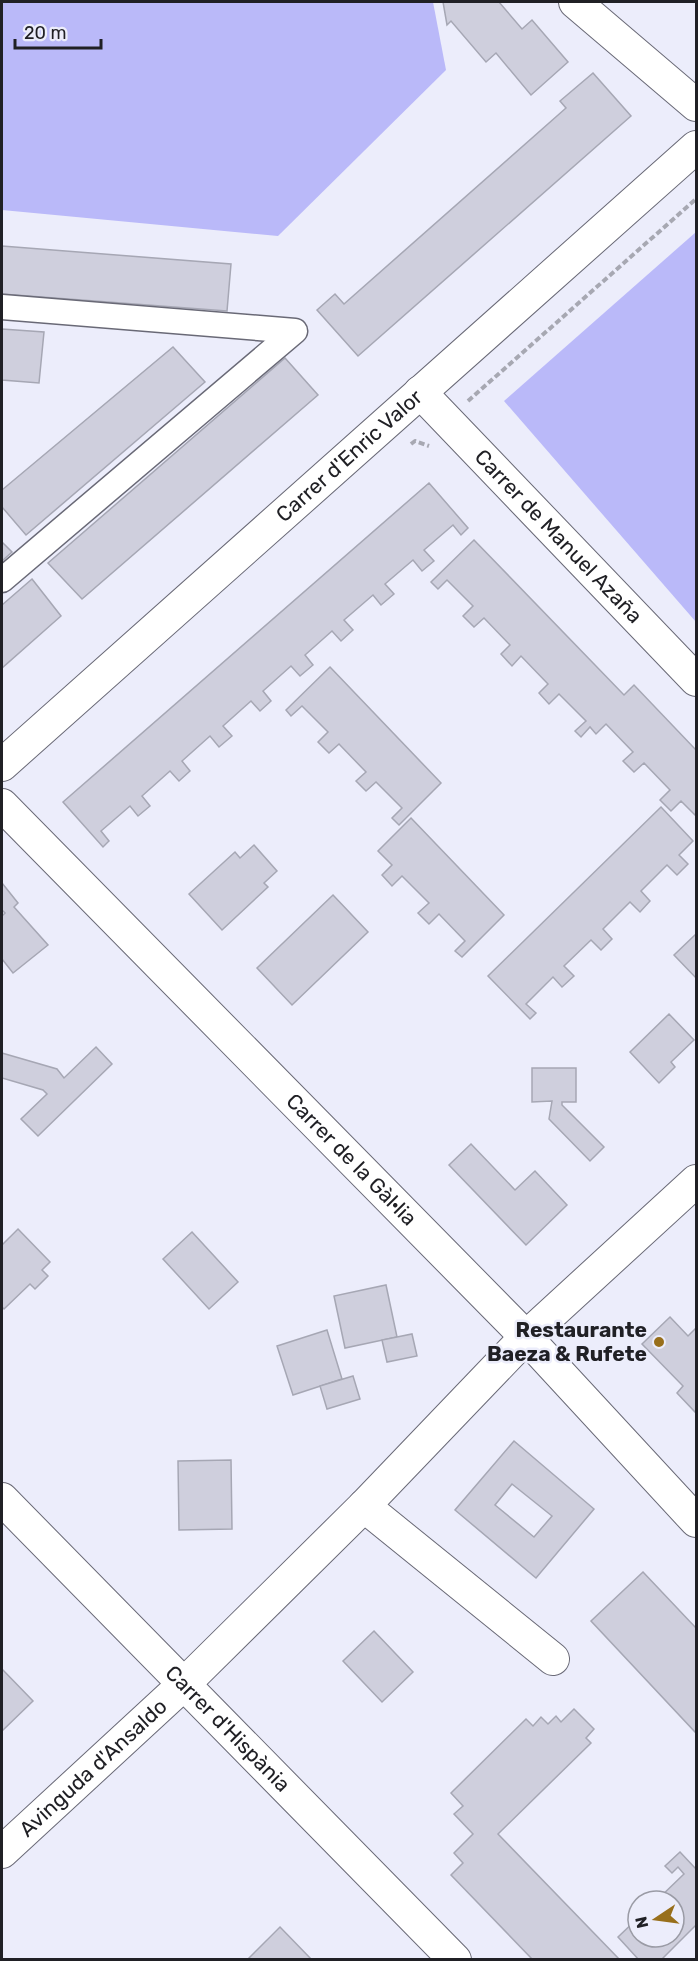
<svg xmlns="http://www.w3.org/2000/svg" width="698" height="1961" font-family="Rubik,sans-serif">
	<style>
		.green { fill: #bab9f9 }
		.building { fill: #cfcfdd; stroke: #a6a7b4; stroke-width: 1.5; fill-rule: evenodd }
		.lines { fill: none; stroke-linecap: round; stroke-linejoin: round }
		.pedestrian-casing { stroke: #696976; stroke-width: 27 }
		.minor-casing { stroke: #696976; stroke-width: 34 }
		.path { stroke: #a7a8b2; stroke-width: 4; stroke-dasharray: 6 3; stroke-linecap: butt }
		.pedestrian { stroke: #fff; stroke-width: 24 }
		.minor { stroke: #fff; stroke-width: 32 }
		.poi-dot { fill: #986f1b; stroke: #ecedfb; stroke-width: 2 }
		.labels { text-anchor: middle; stroke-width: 5; stroke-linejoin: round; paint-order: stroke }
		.street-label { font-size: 21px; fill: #202025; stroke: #ecedfb }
		.poi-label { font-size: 21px; font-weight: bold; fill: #202025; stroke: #ecedfb; text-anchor: end }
	</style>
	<rect width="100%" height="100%" fill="#ecedfb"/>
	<g class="green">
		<polygon points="2,2 433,2 446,70 278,236 2,210"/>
		<polygon points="696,232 696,622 504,401"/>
	</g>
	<g class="building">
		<polygon points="443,2 499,2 522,29 532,20 568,62 531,95 496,53 486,62 451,21 447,25"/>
		<polygon points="593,73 631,116 358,356 317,310 335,294 344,304 566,108 560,101"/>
		<polygon points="2,246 231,264 227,311 2,294"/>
		<polygon points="2,329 44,332 39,383 2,380"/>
		<polygon points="173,347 205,382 26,535 2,507 2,490"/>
		<polygon points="285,358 318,395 82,599 48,563"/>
		<polygon points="429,483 468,528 461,535 453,525 424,550 434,561 422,571 413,560 385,584 394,594 381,605 373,595 344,620 353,630 341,641 332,631 305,655 313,665 300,676 291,666 263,691 271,701 260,711 251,701 223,726 232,736 219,747 210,736 182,761 190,771 179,781 170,771 142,796 150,806 138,816 130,806 101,831 109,841 103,847 63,802"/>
		<polygon points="474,540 624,695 634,685 696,750 696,813 695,815 681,801 671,811 660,800 670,790 644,763 634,772 623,761 633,752 606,724 596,734 590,727 581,737 575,731 586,721 559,694 549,704 539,693 548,684 521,656 512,666 501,654 510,645 484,618 474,627 463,616 473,606 447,580 438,589 431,582"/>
		<polygon points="2,542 12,552 2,561"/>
		<polygon points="32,579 61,616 2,668 2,605"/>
		<polygon points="330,667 441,783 399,825 392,818 402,808 376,782 366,791 356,781 366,772 339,744 329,753 318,742 328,732 302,706 291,716 286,710"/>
		<polygon points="661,807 693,841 679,855 688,864 677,875 667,865 641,891 650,901 640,912 630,902 603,929 612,939 601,950 591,940 564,966 574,976 562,987 553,977 526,1004 536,1013 530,1019 488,976"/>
		<polygon points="411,818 504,915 462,957 455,951 465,941 439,914 429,924 418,913 429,903 402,876 392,886 382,875 392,865 378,851"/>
		<polygon points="254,845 277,871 264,883 268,887 222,930 189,894 235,852 240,858"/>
		<polygon points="2,883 18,903 14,907 48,945 13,973 2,959 2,916 5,913 2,910"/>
		<polygon points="333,895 368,932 292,1005 257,968"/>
		<polygon points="696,934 696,978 674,955"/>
		<polygon points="669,1014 694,1040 671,1062 675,1067 659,1083 630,1052"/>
		<polygon points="96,1047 112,1064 38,1136 21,1119 47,1094 43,1090 2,1078 2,1053 57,1069 64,1078"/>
		<polygon points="532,1068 576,1068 576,1102 562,1102 562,1105 604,1147 590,1161 549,1119 552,1101 532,1102"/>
		<polygon points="471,1144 515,1190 535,1171 567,1205 526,1245 449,1165"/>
		<polygon points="18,1229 50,1262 42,1270 48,1276 35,1289 30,1284 4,1309 2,1307 2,1245"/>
		<polygon points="192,1232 238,1282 209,1309 163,1259"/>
		<polygon points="386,1285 397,1337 345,1348 334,1296"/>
		<polygon points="670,1317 688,1336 696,1328 696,1413 677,1393 683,1386 642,1344"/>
		<polygon points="327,1330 342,1379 293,1395 277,1346"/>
		<polygon points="412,1334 417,1356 387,1362 382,1340"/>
		<polygon points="353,1376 360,1399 327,1409 320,1386"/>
		<path d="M514,1441L594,1509L536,1578L455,1510ZM512,1484L552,1516L534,1537L495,1505Z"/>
		<polygon points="231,1460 232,1529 179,1530 178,1461"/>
		<polygon points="643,1572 696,1628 696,1733 591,1621"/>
		<polygon points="374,1631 413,1672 382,1702 343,1661"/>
		<polygon points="2,1669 33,1701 2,1731"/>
		<polygon points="574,1709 594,1729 586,1738 591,1743 498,1834 620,1960 533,1960 451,1875 463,1863 454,1853 473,1834 454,1814 463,1806 451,1793 526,1719 533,1726 541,1717 548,1724 556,1716 561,1722"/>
		<polygon points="680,1852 696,1869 696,1925 661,1960 639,1960 618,1937 638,1918 638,1937 674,1937 674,1901 656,1901 684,1874 678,1867 672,1873 665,1866"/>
		<polygon points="280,1927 312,1960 247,1960"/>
	</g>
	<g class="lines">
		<g class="pedestrian-casing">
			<polyline id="pedestrian" points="2,307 295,331 2,580"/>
		</g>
		<g class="minor-casing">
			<g id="minor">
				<polyline points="575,2 696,105"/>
				<path id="s1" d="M420,392L696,680"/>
				<path id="s2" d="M2,765L696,147"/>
				<path id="s3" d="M2,805L526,1337L696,1521"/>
				<path id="s4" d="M2,1499L455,1960"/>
				<polyline points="364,1506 553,1659"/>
				<path id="s5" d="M2,1852L183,1685L364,1506L526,1337L696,1181"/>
			</g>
		</g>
		<g class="path">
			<polyline points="468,401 696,199"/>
			<polyline points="411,444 415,441 429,446"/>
		</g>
		<use href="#pedestrian" class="pedestrian"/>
		<use href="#minor" class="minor"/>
	</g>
	<circle class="poi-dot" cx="659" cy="1342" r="6"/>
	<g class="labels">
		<g class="street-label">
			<text dy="7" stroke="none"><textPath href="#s2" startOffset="465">Carrer d'Enric Valor</textPath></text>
			<text dy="7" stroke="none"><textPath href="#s1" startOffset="200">Carrer de Manuel Azaña</textPath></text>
			<text dy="7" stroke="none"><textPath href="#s3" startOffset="498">Carrer de la Gàl·lia</textPath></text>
			<text dy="7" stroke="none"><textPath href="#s4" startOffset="322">Carrer d'Hispània</textPath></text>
			<text dy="7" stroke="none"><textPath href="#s5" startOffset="124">Avinguda d'Ansaldo</textPath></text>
		</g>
		<g class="poi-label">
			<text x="647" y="1337">Restaurante<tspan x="647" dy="24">Baeza &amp; Rufete</tspan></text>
		</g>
	</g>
	<rect width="698" height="1961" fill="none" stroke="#202025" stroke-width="6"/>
	<g transform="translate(656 1919) rotate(257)"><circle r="28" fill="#ecedfb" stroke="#9a9ba5" stroke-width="1.5"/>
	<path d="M0-4.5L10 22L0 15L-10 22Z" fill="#986f1b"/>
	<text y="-9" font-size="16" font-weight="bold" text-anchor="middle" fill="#202025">N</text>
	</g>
	<path d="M15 39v9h86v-9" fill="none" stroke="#202025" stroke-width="3"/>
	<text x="24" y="39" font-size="18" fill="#202025" stroke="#ecedfb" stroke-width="4.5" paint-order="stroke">20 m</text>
</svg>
